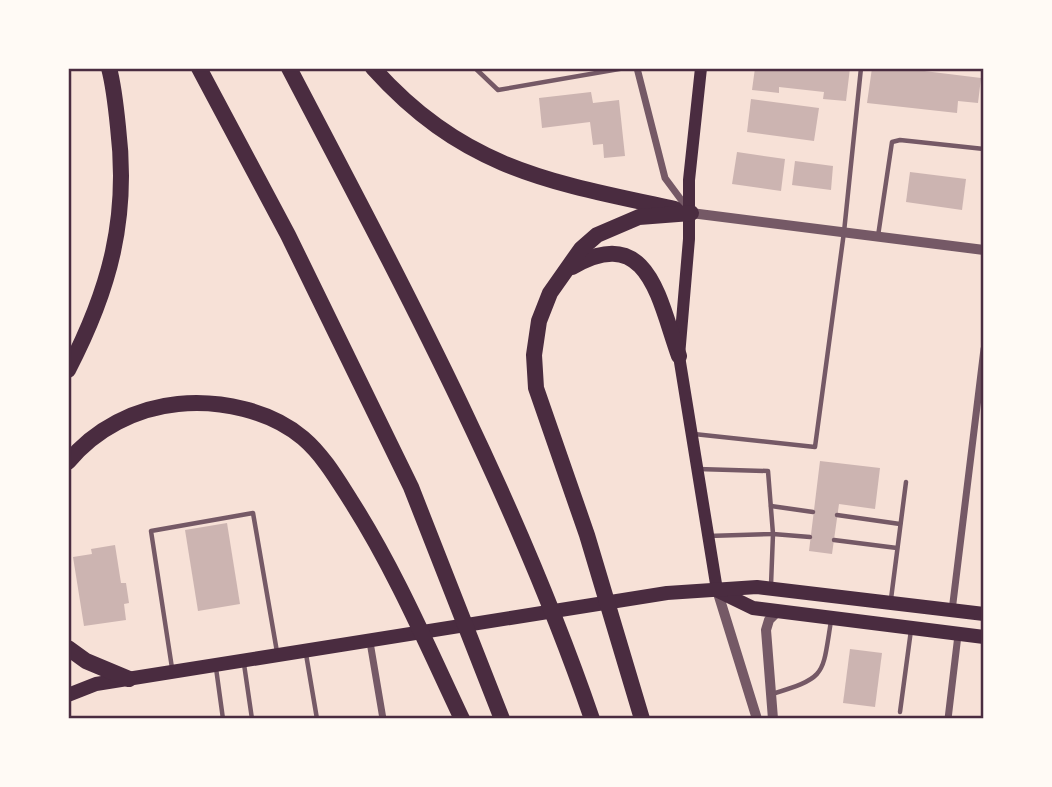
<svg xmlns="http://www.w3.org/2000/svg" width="1052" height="787" font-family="Helvetica,sans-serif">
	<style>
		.building { fill: #ccb4b1 }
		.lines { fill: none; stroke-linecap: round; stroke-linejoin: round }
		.service { stroke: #755966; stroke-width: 4.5 }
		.minor { stroke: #755966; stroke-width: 7 }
		.tertiary { stroke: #755966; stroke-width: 10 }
		.secondary { stroke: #4a2c40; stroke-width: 12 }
		.primary { stroke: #4a2c40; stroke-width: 14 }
		.motorway { stroke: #4a2c40; stroke-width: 16 }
		.neatline { fill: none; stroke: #4a2c40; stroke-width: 2.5 }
	</style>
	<rect width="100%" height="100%" fill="#f7e1d7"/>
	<g class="building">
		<polygon points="755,68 850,68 846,101 823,99 824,92 779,87 779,93 752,90"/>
		<polygon points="872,68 900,68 981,78 978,103 958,101 957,113 867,103"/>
		<polygon points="591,92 593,103 619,100 625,156 604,158 603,144 593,145 590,122 542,128 539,98"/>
		<polygon points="751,99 819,108 814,141 747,132"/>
		<polygon points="737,152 785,159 781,191 732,184"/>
		<polygon points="795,161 833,166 831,190 792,185"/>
		<polygon points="910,172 966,179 962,210 906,202"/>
		<polygon points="820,461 880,468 875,509 839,504 832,554 809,551"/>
		<polygon points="227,523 240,604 198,611 185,530"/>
		<polygon points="115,545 121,583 126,583 129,603 124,604 126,620 84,626 73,557 92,554 91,549"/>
		<polygon points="850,649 882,653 875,707 843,703"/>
	</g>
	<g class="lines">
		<g class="service">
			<polyline points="475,68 498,90 625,68"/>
			<polyline points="878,236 892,142 900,140 984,149"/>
			<polyline points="694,434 815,447 844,232 861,68"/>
			<polyline points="698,469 768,471 773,534 708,536"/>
			<polyline points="771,506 813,512"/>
			<polyline points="837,515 900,524"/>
			<polyline points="834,540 897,548"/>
			<polyline points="771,585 773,534 810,537"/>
			<polyline points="891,599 906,482"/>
			<polyline points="306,654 317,719"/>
			<polyline points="244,664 252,719"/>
			<polyline points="172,668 151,531 253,513 277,652"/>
			<polyline points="216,668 223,719"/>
			<path d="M772,694C827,677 822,676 831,621"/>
			<polyline points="900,712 911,630"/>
		</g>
		<g class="minor">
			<polyline points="637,68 665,178 688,209"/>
			<polyline points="952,611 984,349"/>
			<polyline points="370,642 383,719"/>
			<polyline points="948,719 958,635"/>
		</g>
		<g class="tertiary">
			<polyline points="691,213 984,250"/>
			<polyline points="717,590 757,719"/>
			<polyline points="773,719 766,630 769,620 777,612"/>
		</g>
		<polyline class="secondary" points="701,68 689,180 689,239 679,356 717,590"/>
		<g class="primary">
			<polyline points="718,591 753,608 984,637"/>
			<polyline points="68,695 96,684 667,593 757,587 984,614"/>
		</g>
		<g class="motorway">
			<polyline points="199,68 288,235 411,487 502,719"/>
			<path d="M289,68C400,280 514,492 592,719"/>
			<path d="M373,68C464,169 549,182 675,209"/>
			<path d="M572,267C649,222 659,301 679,356"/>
			<path d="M68,370C110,289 129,218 118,127C116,107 114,87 109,68"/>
			<path d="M68,462C95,429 136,408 178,404C220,400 270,410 303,438C323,455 337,479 351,501C395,570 427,645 462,719"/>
			<polyline points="68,648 86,661 129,679"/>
			<polyline points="642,719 587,535 536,388 534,355 539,321 550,293 581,249 597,235 639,217 691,213"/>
		</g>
	</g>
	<rect width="1052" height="787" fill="none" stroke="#fffaf5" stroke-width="140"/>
	<rect x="70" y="70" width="912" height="647" class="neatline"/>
</svg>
